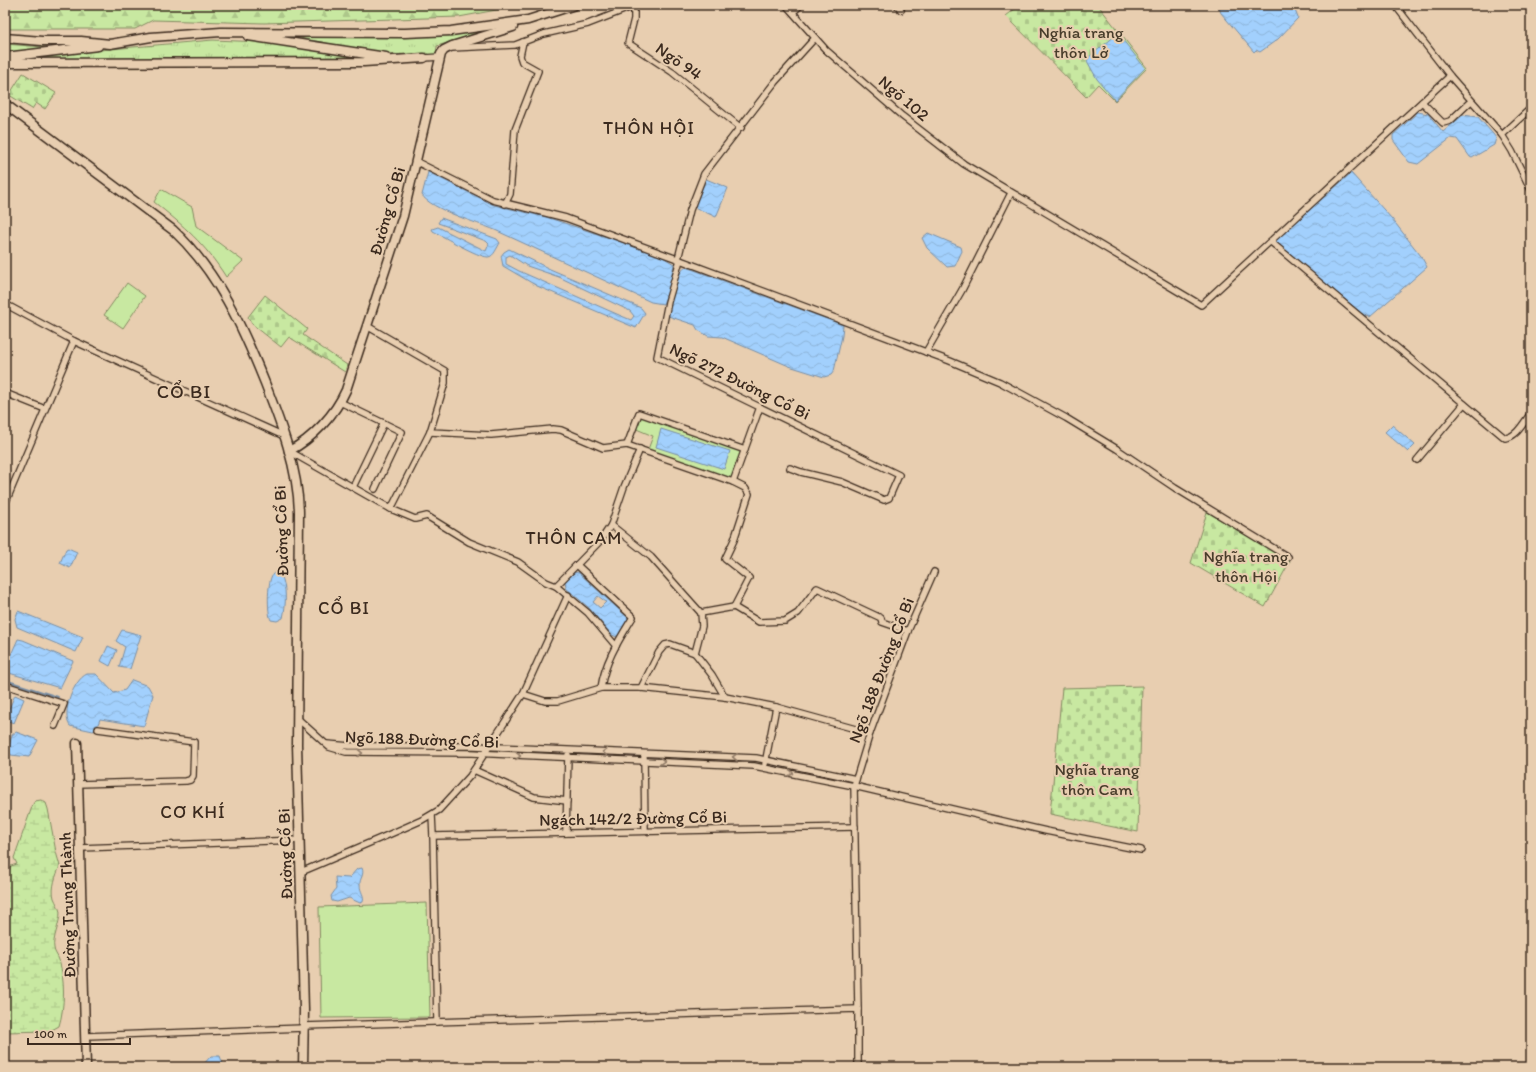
<svg xmlns="http://www.w3.org/2000/svg" width="1536" height="1072" font-family="Itim,sans-serif">
	<style>
		.grass { fill: url(#grass-tufts); stroke: #828960 }
		.forest { fill: url(#forest-firs); stroke: #828960 }
		.wetland { fill: url(#wetland-marsh); stroke: #828960 }
		.cemetery { fill: url(#cemetery-stones); stroke: #828960 }
		.park { fill: #c8e8a1; stroke: #828960 }
		.water { fill: url(#water-waves); stroke: #798ea4; fill-rule: evenodd }
		.lines { fill: none; stroke-linecap: round; stroke-linejoin: round }
		.stream { stroke: #798ea4; stroke-width: 2 }
		.street-casing { stroke: #3b2a1e; stroke-width: 8 }
		.secondary-casing { stroke: #3b2a1e; stroke-width: 11 }
		.street { stroke: #e8ceb0; stroke-width: 5.5 }
		.secondary { stroke: #e8ceb0; stroke-width: 8 }
		.oneway { stroke: #927c67 }
		.labels { text-anchor: middle; stroke-width: 4; stroke-linejoin: round; paint-order: stroke }
		.park-label { font-size: 17px; fill: #493d2b; stroke: #e8ceb0 }
		.street-label { font-size: 17px; fill: #3b2a1e; stroke: #e8ceb0 }
		.neighbourhood-label { font-size: 18px; letter-spacing: 1px; fill: #3b2a1e; stroke: #e8ceb0 }
		.quarter-label { font-size: 19px; letter-spacing: 1px; fill: #3b2a1e; stroke: #e8ceb0 }
	</style>
	<defs>
		<pattern id="grass-tufts" width="24" height="20" patternUnits="userSpaceOnUse"><rect width="24" height="20" fill="#c8e8a1"/><path d="M3 7l-1-3M5 7V3M7 7l1-3M15 17l-1-3M17 17v-4M19 17l1-3" fill="none" stroke="#adc78a"/></pattern>
		<pattern id="forest-firs" width="22" height="20" patternUnits="userSpaceOnUse"><rect width="22" height="20" fill="#c8e8a1"/><path d="M5 1l3.5 6h-7zM16 11l3.5 6h-7z" fill="#adc78a"/></pattern>
		<pattern id="wetland-marsh" width="20" height="14" patternUnits="userSpaceOnUse"><rect width="20" height="14" fill="#c8e8a1"/><path d="M1 5h8M5 5V1M11 12h8M15 12V8" fill="none" stroke="#adc78a"/></pattern>
		<pattern id="cemetery-stones" width="16" height="16" patternUnits="userSpaceOnUse"><rect width="16" height="16" fill="#c8e8a1"/><path d="M2 7V4a2 2 0 0 1 4 0v3zM10 15v-3a2 2 0 0 1 4 0v3z" fill="#adc78a"/></pattern>
		<pattern id="water-waves" width="16" height="10" patternUnits="userSpaceOnUse"><rect width="16" height="10" fill="#a2d0fd"/><path d="M0 5q4-4 8 0t8 0" fill="none" stroke="#8cb3d8"/></pattern>
	</defs>
	<rect width="100%" height="100%" fill="#e8ceb0"/>
	<filter id="ink" filterUnits="userSpaceOnUse"><feTurbulence type="fractalNoise" baseFrequency=".025" numOctaves="2"/><feDisplacementMap in="SourceGraphic" scale="8" xChannelSelector="R" yChannelSelector="G"/><feConvolveMatrix kernelMatrix="1 2 1 2 8 2 1 2 1" color-interpolation-filters="sRGB"/></filter>
	<g filter="url(#ink)">
		<g class="grass">
			<polygon points="501,27 437,46 436,55 409,56 367,51 295,37 431,35"/>
			<polygon points="213,40 262,42 367,59 14,60 88,51"/>
			<polygon points="5,44 56,48 5,53"/>
		</g>
		<polygon class="forest" points="5,5 523,5 459,17 264,23 153,20 135,29 5,29"/>
		<path class="wetland" d="M41,800L46,803L48,809L56,852L60,866C56,875 51,888 54,898C56,903 59,907 60,912C60,924 52,939 54,948C54,952 58,956 59,960C65,980 65,1006 59,1026L50,1031L5,1032V877L11,866L17,864L14,858L33,804L35,801Z"/>
		<g class="cemetery">
			<polygon points="1020,5 1098,5 1147,68 1115,101 1098,84 1086,97 1006,16"/>
			<polygon points="23,73 56,93 45,109 36,103 32,109 9,95"/>
			<polygon points="265,295 307,329 303,335 347,365 345,372 289,337 281,347 252,324 248,317"/>
			<polygon points="1207,512 1290,561 1265,607 1191,563"/>
			<polygon points="1142,686 1138,832 1050,814 1062,688"/>
		</g>
		<g class="park">
			<path d="M161,189L192,207L196,226L243,261L226,277C205,244 184,226 154,202Z"/>
			<polygon points="127,283 145,296 123,328 104,315"/>
			<polygon points="639,413 745,450 733,482 647,452 653,436 634,428"/>
			<polygon points="427,903 430,1017 321,1018 319,907"/>
		</g>
		<g class="water">
			<polygon points="1218,5 1293,5 1298,18 1278,39 1260,52 1256,50 1254,52 1221,13"/>
			<polygon points="1115,36 1122,39 1145,68 1115,100 1097,79 1087,61 1089,57"/>
			<polygon points="1418,112 1428,114 1443,132 1463,115 1478,117 1493,134 1496,138 1494,145 1472,158 1470,157 1457,139 1451,138 1418,164 1409,162 1393,140 1393,135"/>
			<path d="M428,172L494,205L546,217L658,254L674,264L670,286L663,304L651,302L495,230C478,223 430,209 422,195Z"/>
			<polygon points="1351,173 1392,219 1421,256 1427,267 1370,317 1364,315 1274,242"/>
			<polygon points="706,179 728,188 716,217 694,207"/>
			<path d="M441,218L497,239L500,243C497,247 494,257 488,257C478,257 444,237 433,231L432,229L438,227L486,251L489,244L486,241L438,223Z"/>
			<polygon points="928,233 961,247 962,251 955,266 947,267 927,248 922,238"/>
			<path d="M509,249L550,269L641,308L645,313L636,328L537,286L503,266L501,256L504,252ZM510,255L527,266L559,277L630,311L634,316L631,320L619,315L519,271L506,264V257Z"/>
			<path d="M686,267L843,325L842,336L834,371L831,375L824,377L789,366L722,337L708,336L698,330L695,325L668,316C669,305 676,272 686,267Z"/>
			<polygon points="1392,425 1415,445 1408,452 1385,432"/>
			<polygon points="661,429 730,451 724,469 656,447"/>
			<polygon points="68,548 77,552 70,568 60,563 66,549"/>
			<path d="M578,572L628,618L629,621L617,637L612,635L589,608L566,588L565,581L574,573ZM598,596L606,602L600,608L593,602Z"/>
			<path d="M274,573L281,575C287,587 286,605 283,618L277,621L271,620C267,613 267,577 274,573Z"/>
			<polygon points="18,611 83,637 76,652 17,627 15,619"/>
			<polygon points="122,630 141,635 130,669 119,667 125,647 116,641"/>
			<polygon points="18,639 23,640 73,661 60,688 9,673 9,659"/>
			<polygon points="108,646 117,650 110,666 101,661"/>
			<path d="M87,674H96L114,693L125,690L132,680L148,686L153,695L144,726L100,719L96,730L93,731L70,726C61,714 73,680 87,674Z"/>
			<polygon points="15,695 24,699 14,723 5,720 5,718"/>
			<polygon points="16,732 38,740 29,757 11,755 8,750 12,735"/>
			<path d="M362,868C365,875 359,879 360,885C360,892 365,895 363,902L360,903L349,898L337,902L332,901L331,896L336,889L335,877L349,878L357,869Z"/>
			<polygon points="211,1056 220,1056 224,1067 198,1067 198,1065 202,1066"/>
		</g>
		<g class="lines">
			<polyline class="stream" points="5,680 58,697"/>
			<g class="street-casing">
				<g id="street">
					<polyline points="786,5 826,50 902,116 964,164 1201,305 1450,76"/>
					<polyline points="897,5 901,10"/>
					<polyline points="1395,5 1450,76 1502,135"/>
					<polyline points="634,6 634,19 628,43 672,72 741,128"/>
					<polyline points="793,12 801,5"/>
					<polyline points="451,48 515,45 544,34 588,24 637,5"/>
					<polyline points="424,58 440,57"/>
					<polyline points="1422,102 1443,123 1450,121 1471,101"/>
					<polyline points="1531,108 1502,135 1512,151 1531,190"/>
					<polyline points="417,162 493,200 566,218 680,260 668,302 657,357 899,475 889,498 884,500 842,482 801,472 790,468"/>
					<polyline points="505,204 510,194 515,130 538,71 522,62 520,56 523,42"/>
					<path d="M1271,242L1505,438C1517,437 1524,422 1531,413"/>
					<polyline points="678,259 690,210 704,174 775,82 815,38"/>
					<polyline points="680,260 950,361 1000,382 1066,418 1117,449 1175,488 1288,557"/>
					<polyline points="5,304 74,341 284,436"/>
					<polyline points="367,326 445,371 445,383 430,432 491,435 553,429 561,430 603,448 627,445 733,482 760,407"/>
					<polyline points="926,352 962,290 1011,193"/>
					<polyline points="5,393 45,409"/>
					<polyline points="340,402 402,432 375,489"/>
					<polyline points="627,445 639,413 745,450"/>
					<polyline points="289,451 391,509 415,519 427,516 469,542 518,562 546,582 556,586 601,540 611,525 651,557 701,613 734,607 759,622 785,621 798,613 817,588 881,618 882,622 908,631"/>
					<polyline points="1417,460 1464,404"/>
					<polyline points="733,482 745,488 749,494 734,540 725,559 749,578 734,607"/>
					<polyline points="353,487 384,423"/>
					<polyline points="5,504 74,341"/>
					<polyline points="391,509 430,432"/>
					<polyline points="611,525 624,487 640,449"/>
					<path d="M577,565L633,617C619,640 605,661 601,688"/>
					<polyline points="556,586 588,613 616,646"/>
					<polyline points="695,653 702,626 701,613"/>
					<polyline points="5,685 64,704 55,726"/>
					<polyline points="641,688 659,652 665,645 670,644 695,653 712,675 725,697"/>
					<polyline points="523,694 568,595"/>
					<polyline points="297,718 329,747 346,752 472,753 754,766 854,786 1046,831 1141,850"/>
					<polyline points="327,744 350,746 474,746 756,758 856,779"/>
					<polyline points="644,757 645,831"/>
					<polyline points="765,764 776,707"/>
					<polyline points="474,770 534,797 567,801"/>
					<polyline points="78,784 186,781 190,780 193,776 194,742 98,729"/>
					<polyline points="432,815 433,836 855,827"/>
					<polyline points="566,833 568,755"/>
					<polyline points="433,836 437,1022"/>
					<polyline points="80,848 300,840"/>
					<polyline points="301,872 388,835 422,820 439,810 470,776 523,694 545,701 558,701 601,688 641,688 725,697 776,707 870,733"/>
					<polyline points="858,1009 854,786 870,733 908,631 934,572"/>
					<polyline points="304,1026 858,1009 858,1067"/>
					<polyline points="87,1036 304,1028"/>
				</g>
			</g>
			<g class="secondary-casing">
				<g id="secondary">
					<polyline points="248,36 386,57"/>
					<polyline points="5,38 42,41 81,41 110,44 151,37 221,32 405,33 451,31 528,20 575,5"/>
					<polyline points="5,57 98,46"/>
					<polyline points="5,63 364,62 424,58"/>
					<path d="M5,104L173,230C218,272 242,326 265,383C281,424 298,468 299,512L297,744L304,1010L303,1067"/>
					<path d="M289,451C312,439 335,415 346,390L403,216L441,54L444,50L452,46L513,27"/>
					<polyline points="77,743 86,1067"/>
				</g>
			</g>
			<use href="#street" class="street"/>
			<use href="#secondary" class="secondary"/>
		</g>
		<defs><path id="oneway-chevron" d="M-2-3.5L2.5 0L-2 3.5" fill="none" stroke-width="1.6" stroke-linecap="round" stroke-linejoin="round"/></defs>
		<g class="oneway">
			<use href="#oneway-chevron" transform="translate(605 752) rotate(-178)"/>
			<use href="#oneway-chevron" transform="translate(360 753) rotate(1)"/>
			<use href="#oneway-chevron" transform="translate(518 756) rotate(2)"/>
			<use href="#oneway-chevron" transform="translate(735 757) rotate(-176)"/>
			<use href="#oneway-chevron" transform="translate(662 761) rotate(2)"/>
			<use href="#oneway-chevron" transform="translate(791 773) rotate(12)"/>
		</g>
	</g>
	<g class="labels">
		<g class="park-label">
			<text x="1081" y="38">Nghĩa trang<tspan x="1081" dy="20">thôn Lở</tspan></text>
			<text x="1246" y="562">Nghĩa trang<tspan x="1246" dy="20">thôn Hội</tspan></text>
			<text x="1097" y="775">Nghĩa trang<tspan x="1097" dy="20">thôn Cam</tspan></text>
		</g>
		<g class="street-label">
			<text transform="translate(679 61) rotate(35)" y="6">Ngõ 94</text>
			<text transform="translate(904 98) rotate(40)" y="6">Ngõ 102</text>
			<text transform="translate(387 211) rotate(-74)" y="6">Đường Cổ Bi</text>
			<text transform="translate(740 381) rotate(26)" y="6">Ngõ 272 Đường Cổ Bi</text>
			<text transform="translate(281 531) rotate(-92)" y="6">Đường Cổ Bi</text>
			<text transform="translate(881 670) rotate(-69)" y="6">Ngõ 188 Đường Cổ Bi</text>
			<text transform="translate(422 739) rotate(2)" y="6">Ngõ 188 Đường Cổ Bi</text>
			<text transform="translate(633 818) rotate(-1)" y="6">Ngách 142/2 Đường Cổ Bi</text>
			<text transform="translate(285 854) rotate(-92)" y="6">Đường Cổ Bi</text>
			<text transform="translate(67 905) rotate(-92)" y="6">Đường Trung Thành</text>
		</g>
		<g class="neighbourhood-label">
			<text x="649" y="134">THÔN HỘI</text>
			<text x="574" y="544">THÔN CAM</text>
			<text x="344" y="614">CỔ BI</text>
			<text x="193" y="818">CƠ KHÍ</text>
		</g>
		<g class="quarter-label">
			<text x="184" y="398">CỔ BI</text>
		</g>
	</g>
	<rect width="1536" height="1072" fill="none" stroke="#e8ceb0" stroke-width="20"/>
	<rect x="10" y="10" width="1516" height="1052" fill="none" stroke="#3b2a1e" stroke-width="1.5" filter="url(#ink)"/>
	<path d="M28 1038v6h102v-6" fill="none" stroke="#3b2a1e" stroke-width="2"/>
	<text x="34" y="1038" font-size="12" fill="#3b2a1e" stroke="#e8ceb0" stroke-width="3" paint-order="stroke">100 m</text>
</svg>
